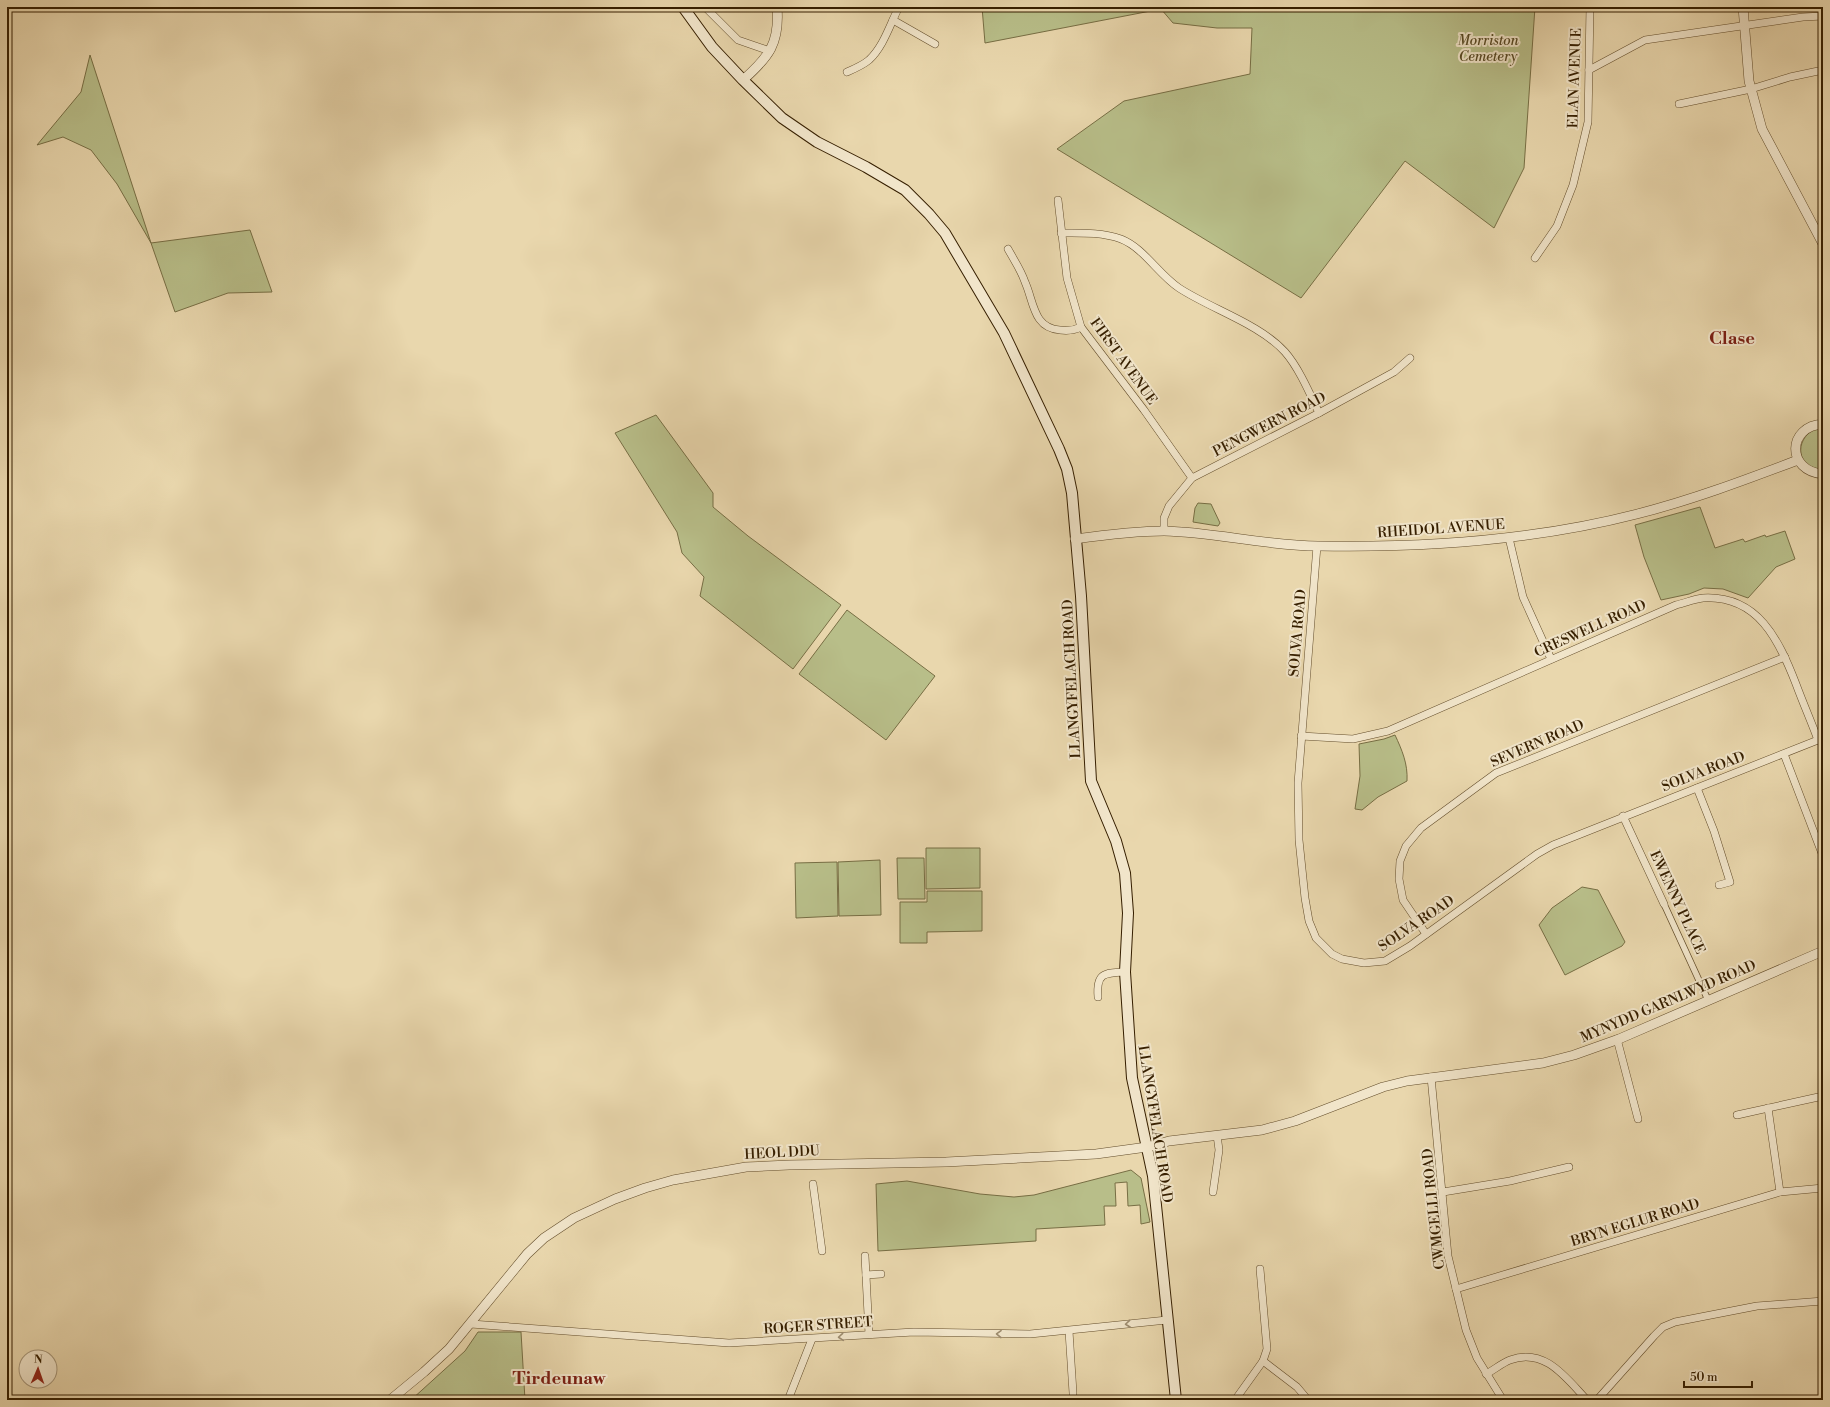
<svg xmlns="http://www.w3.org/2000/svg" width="1830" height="1407" font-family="'Libre Bodoni',serif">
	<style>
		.green { fill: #b8be89; stroke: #776e44 }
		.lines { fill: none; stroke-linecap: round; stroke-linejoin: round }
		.pedestrian-casing { stroke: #634d2b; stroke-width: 7 }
		.minor-casing { stroke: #634d2b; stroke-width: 8 }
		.tertiary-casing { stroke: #634d2b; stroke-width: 10 }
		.secondary-casing { stroke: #361f00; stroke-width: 12 }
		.pedestrian { stroke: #f1e5ca; stroke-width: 5.5 }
		.minor { stroke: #f1e5ca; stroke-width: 7 }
		.tertiary { stroke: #f1e5ca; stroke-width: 9 }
		.secondary { stroke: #f1e5ca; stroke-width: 10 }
		.oneway { stroke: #9d8c6f }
		.labels { text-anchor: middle; stroke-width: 4; stroke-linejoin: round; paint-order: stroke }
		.park-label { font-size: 14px; font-style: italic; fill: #564722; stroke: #f1e5ca }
		.street-label { font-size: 14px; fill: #361f00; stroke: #f1e5ca }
		.district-label { font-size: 18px; font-weight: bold; fill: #7a1f14; stroke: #f1e5ca }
	</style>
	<rect width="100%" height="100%" fill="#e9d7ad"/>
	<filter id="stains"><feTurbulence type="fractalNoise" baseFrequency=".005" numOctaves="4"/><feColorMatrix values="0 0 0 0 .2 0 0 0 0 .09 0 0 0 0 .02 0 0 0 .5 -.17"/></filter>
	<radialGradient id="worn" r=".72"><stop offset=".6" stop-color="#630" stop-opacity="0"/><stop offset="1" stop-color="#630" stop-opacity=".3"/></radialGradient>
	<g class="green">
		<polygon points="982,7 1535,7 1524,168 1494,228 1405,161 1301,298 1057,149 1124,101 1250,74 1252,28 1217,28 1173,23 1161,9 985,43"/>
		<polygon points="90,55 151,243 250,230 272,292 228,293 175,312 151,243 117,184 91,150 63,137 37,145 81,92"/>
		<polygon points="656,415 713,493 713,507 748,536 841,605 793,669 700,596 704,577 682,553 677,532 615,433"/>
		<path d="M1815,429H1823V469C1797,470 1793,440 1815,429Z"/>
		<polygon points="1198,503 1211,504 1220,523 1218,526 1193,522 1195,508"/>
		<polygon points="1700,507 1715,548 1743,539 1745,542 1765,535 1766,537 1785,531 1795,559 1776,567 1748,598 1723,589 1704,588 1689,594 1661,600 1644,557 1635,525"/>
		<polygon points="847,610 935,676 886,740 799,674"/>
		<path d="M1395,735C1402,750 1408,764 1407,781L1378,797L1362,810L1355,809L1360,776L1359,744L1384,739Z"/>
		<polygon points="926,848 980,848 980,888 926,889"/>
		<polygon points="897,858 924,858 925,899 898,899"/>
		<polygon points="880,860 881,915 839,916 838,862"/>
		<polygon points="837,862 838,916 796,918 795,863"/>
		<polygon points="1582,887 1598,890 1625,942 1622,946 1565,975 1539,925 1552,908"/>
		<polygon points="927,891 982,891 982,931 927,932 927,943 900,943 900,902 927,902"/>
		<polygon points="1131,1170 1141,1178 1150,1222 1141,1224 1140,1205 1128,1206 1127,1182 1115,1183 1116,1206 1104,1206 1105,1225 1036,1229 1036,1241 878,1251 876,1184 907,1181 980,1194 1014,1197 1034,1195"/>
		<polygon points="478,1332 521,1332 525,1400 411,1400 465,1351"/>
	</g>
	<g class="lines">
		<g class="pedestrian-casing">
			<polyline id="pedestrian" points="1664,904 1708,1000"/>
		</g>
		<g class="minor-casing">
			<g id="minor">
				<polyline points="705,7 738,40 770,51"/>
				<polyline points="893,20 935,44"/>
				<polyline points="1589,70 1645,40 1803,17 1823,16"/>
				<path d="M847,72C854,69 863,65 869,60C884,46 890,24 899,7"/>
				<polyline points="1679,104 1751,89 1790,77 1823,70"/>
				<polyline points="1058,200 1067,278 1081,327 1144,410 1192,478"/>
				<path d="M1061,233C1082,233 1101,232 1121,239C1144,248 1158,274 1179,288C1211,309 1260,324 1285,352C1299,368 1310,394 1319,413"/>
				<path d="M1008,249C1014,260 1021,270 1025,282C1034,302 1033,328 1060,330C1067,331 1073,331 1081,327"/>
				<polyline points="1535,258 1557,226 1573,185 1588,122 1590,7"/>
				<polyline points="1164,531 1164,518 1169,506 1192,478 1319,413 1394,372 1410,358"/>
				<polyline points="1509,538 1523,597 1551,659"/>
				<polyline points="1317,546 1298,783 1299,840 1305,898 1309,921 1316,938 1332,954 1342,959 1364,963 1385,961 1410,946 1537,854 1553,845 1823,738"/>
				<path d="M1301,736L1353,739L1388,731L1676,605C1685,603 1694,599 1703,598C1758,595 1779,640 1796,684C1803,703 1811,721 1818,740"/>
				<polyline points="1784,754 1823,856"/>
				<polyline points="1697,788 1714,831 1730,882 1719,885"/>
				<polyline points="1623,816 1664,904"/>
				<polyline points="1426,934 1403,900 1399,879 1400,861 1406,846 1421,828 1496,773 1785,657"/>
				<path d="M1098,997C1096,973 1104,973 1125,972"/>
				<polyline points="1617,1039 1638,1119"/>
				<polyline points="1431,1077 1448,1256 1466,1330 1477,1358 1503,1400"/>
				<polyline points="1768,1108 1780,1192"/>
				<polyline points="1737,1115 1823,1096"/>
				<polyline points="813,1184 822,1251"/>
				<polyline points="1213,1192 1219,1150 1217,1135"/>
				<polyline points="1443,1192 1510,1181 1569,1167"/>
				<polyline points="865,1256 869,1334"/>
				<polyline points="866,1275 881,1274"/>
				<polyline points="1456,1289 1780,1192 1823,1188"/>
				<polyline points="471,1324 729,1343 914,1332 1030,1334 1167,1320"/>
				<polyline points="1069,1331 1073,1393"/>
				<polyline points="1263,1361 1297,1387 1308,1400"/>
				<path d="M1486,1374C1494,1370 1502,1363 1510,1360C1545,1347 1566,1378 1587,1400"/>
				<polyline points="788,1400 812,1339"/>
				<polyline points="1235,1400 1263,1361 1267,1349 1260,1269"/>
				<polyline points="1597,1400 1654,1336 1663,1327 1675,1322 1757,1306 1823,1301"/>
			</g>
		</g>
		<g class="tertiary-casing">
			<g id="tertiary">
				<polyline points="1743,7 1749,81 1762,129 1823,244"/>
				<path d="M743,80C769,57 780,43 777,7"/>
				<path d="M1823,424C1787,426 1786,471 1823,474"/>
				<path d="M1075,539C1104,535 1134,531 1164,531C1215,532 1266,546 1318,546C1425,548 1532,541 1637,514C1692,500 1745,480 1798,460"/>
				<polyline points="390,1400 424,1372 449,1349 527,1254 544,1238 574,1218 615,1199 645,1188 673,1180 746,1167 789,1165 946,1162 1096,1154 1147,1147 1169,1141 1262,1130 1295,1121 1383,1087 1407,1081 1543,1063 1574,1055 1619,1039 1823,951"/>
			</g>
		</g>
		<g class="secondary-casing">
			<polyline id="secondary" points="683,7 712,47 743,80 782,118 817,142 866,167 905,190 929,214 945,233 1004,333 1059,449 1067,469 1072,493 1081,596 1091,781 1116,841 1125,873 1128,913 1125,972 1132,1078 1153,1176 1176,1400"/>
		</g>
		<use href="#pedestrian" class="pedestrian"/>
		<use href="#minor" class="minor"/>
		<use href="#tertiary" class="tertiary"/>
		<use href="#secondary" class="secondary"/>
	</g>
	<defs><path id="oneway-chevron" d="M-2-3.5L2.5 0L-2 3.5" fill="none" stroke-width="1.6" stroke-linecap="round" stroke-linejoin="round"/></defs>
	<g class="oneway">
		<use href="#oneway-chevron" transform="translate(1128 1324) rotate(174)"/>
		<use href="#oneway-chevron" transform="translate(999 1334) rotate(-179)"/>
		<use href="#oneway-chevron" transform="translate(841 1337) rotate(175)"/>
	</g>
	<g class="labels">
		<g class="park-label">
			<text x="1488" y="45">Morriston<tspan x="1488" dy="16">Cemetery</tspan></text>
		</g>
		<g class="street-label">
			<text transform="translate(1574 78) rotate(-88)" y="5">ELAN AVENUE</text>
			<text transform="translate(1124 361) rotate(54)" y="5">FIRST AVENUE</text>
			<text transform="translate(1269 424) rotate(-27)" y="5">PENGWERN ROAD</text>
			<text transform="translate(1441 528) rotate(-4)" y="5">RHEIDOL AVENUE</text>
			<text transform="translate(1590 628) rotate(-24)" y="5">CRESWELL ROAD</text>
			<text transform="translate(1297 633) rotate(-85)" y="5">SOLVA ROAD</text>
			<text transform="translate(1071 679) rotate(-93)" y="5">LLANGYFELACH ROAD</text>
			<text transform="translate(1537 743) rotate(-23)" y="5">SEVERN ROAD</text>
			<text transform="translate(1703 771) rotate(-21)" y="5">SOLVA ROAD</text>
			<text transform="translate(1678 902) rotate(65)" y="5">EWENNY PLACE</text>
			<text transform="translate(1416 923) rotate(-34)" y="5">SOLVA ROAD</text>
			<text transform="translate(1668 1001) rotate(-23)" y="5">MYNYDD GARNLWYD ROAD</text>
			<text transform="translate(1156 1124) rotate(81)" y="5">LLANGYFELACH ROAD</text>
			<text transform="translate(782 1152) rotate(-3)" y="5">HEOL DDU</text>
			<text transform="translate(1433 1209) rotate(-96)" y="5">CWMGELLI ROAD</text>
			<text transform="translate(1635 1222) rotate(-17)" y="5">BRYN EGLUR ROAD</text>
			<text transform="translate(818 1325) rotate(-4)" y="5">ROGER STREET</text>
		</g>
		<g class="district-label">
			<text x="1732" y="344">Clase</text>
			<text x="559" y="1384">Tirdeunaw</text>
		</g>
	</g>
	<rect width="1830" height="1407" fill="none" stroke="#e9d7ad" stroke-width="24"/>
	<rect x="8" y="8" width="1814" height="1391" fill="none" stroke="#361f00" stroke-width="2"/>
	<rect x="12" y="12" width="1806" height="1383" fill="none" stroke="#361f00"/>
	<g transform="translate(38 1369) rotate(2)"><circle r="19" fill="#f1e5ca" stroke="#a69679"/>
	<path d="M0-3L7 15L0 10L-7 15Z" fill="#8f2418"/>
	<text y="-6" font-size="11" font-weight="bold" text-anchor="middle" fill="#361f00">N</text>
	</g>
	<path d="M1684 1381v6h68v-6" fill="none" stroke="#361f00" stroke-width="2"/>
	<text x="1690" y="1381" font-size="12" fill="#361f00" stroke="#f1e5ca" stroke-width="3" paint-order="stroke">50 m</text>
	<rect width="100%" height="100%" filter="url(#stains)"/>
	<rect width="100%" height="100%" fill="url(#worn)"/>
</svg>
